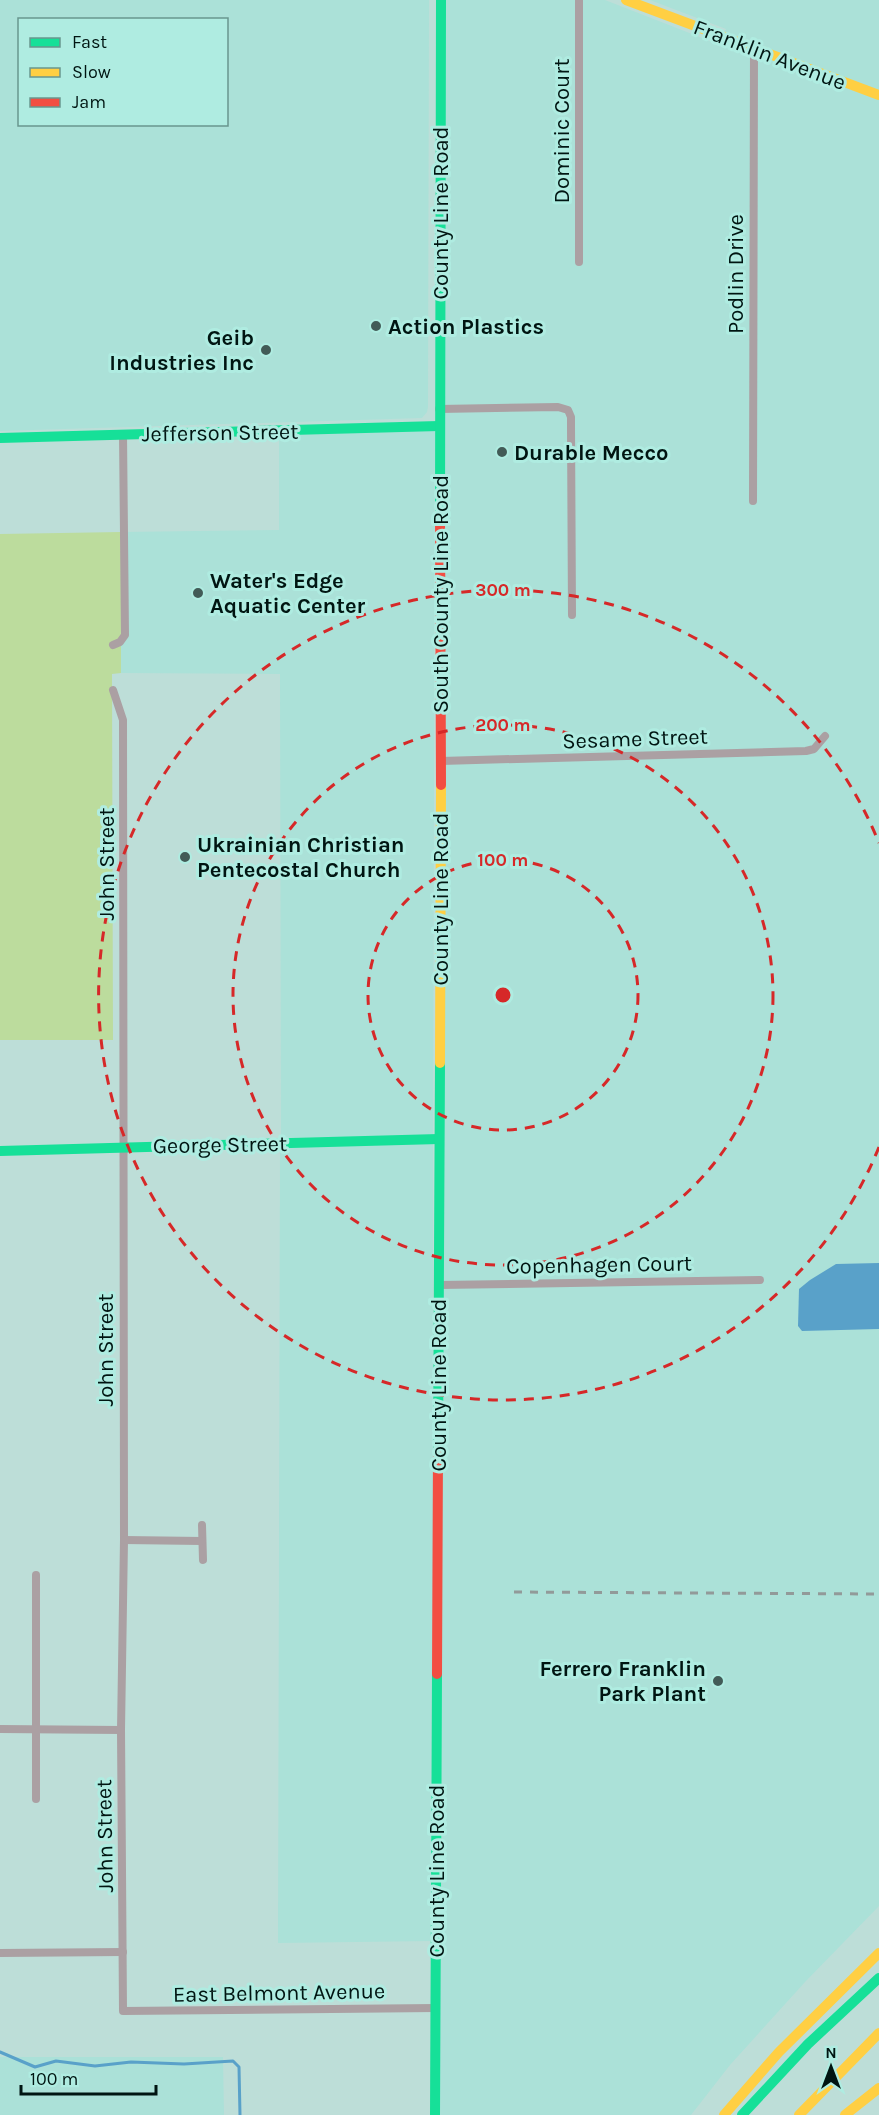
<svg xmlns="http://www.w3.org/2000/svg" width="879" height="2115" font-family="Karla,sans-serif">
	<style>
		.built { fill: #abe1d8; fill-rule: evenodd }
		.green { fill: #bcdc9d }
		.water { fill: #59a1c9 }
		.lines { fill: none; stroke-linecap: round; stroke-linejoin: round }
		.stream { stroke: #59a1c9; stroke-width: 3 }
		.street { stroke: #aba0a3; stroke-width: 8 }
		.fast { stroke: #16e098; stroke-width: 10 }
		.slow { stroke: #ffcf43; stroke-width: 10 }
		.jam { stroke: #f24e42; stroke-width: 10 }
		.rail { stroke: #929a99; stroke-width: 3; stroke-dasharray: 8 8; stroke-linecap: butt }
		.ring { fill: none; stroke: #d62828; stroke-width: 3; stroke-dasharray: 10 8 }
		.poi-dot { fill: #425b57; stroke: #afece1; stroke-width: 2 }
		.labels { text-anchor: middle; stroke-width: 6; stroke-linejoin: round; paint-order: stroke }
		.street-label { font-size: 22px; fill: #001512; stroke: #afece1 }
		.poi-label { font-size: 22px; font-weight: bold; fill: #001512; stroke: #afece1; text-anchor: start }
		.centre { fill: #d62828; stroke: #afece1; stroke-width: 3 }
		.ring-label { font-size: 18px; text-anchor: middle; font-weight: bold; fill: #d62828; stroke: #afece1; stroke-width: 6; stroke-linejoin: round; paint-order: stroke }
	</style>
	<rect width="100%" height="100%" fill="#bdded8"/>
	<g class="built">
		<path d="M0,0H429L428,407L427,412L422,418L0,431ZM20,20H226V124H20Z"/>
		<polygon points="446,0 605,0 720,45 726,29 650,0 879,0 879,1906 805,1982 730,2065 691,2115 439,2115"/>
		<polygon points="435,429 433,1136 281,1138 280,674 121,673 121,532 279,530 279,434"/>
		<polygon points="433,1142 433,1941 278,1943 280,1146"/>
		<polygon points="0,2057 223,2057 224,2115 0,2115"/>
	</g>
	<polygon class="green" points="121,532 121,673 112,674 113,1040 0,1040 0,534"/>
	<polygon class="water" points="879,1263 879,1329 802,1331 798,1326 799,1289 810,1280 836,1264"/>
	<g class="lines">
		<polyline class="stream" points="0,2052 35,2067 56,2061 95,2066 131,2062 184,2064 233,2061 239,2067 240,2115"/>
		<g class="street">
			<polyline points="579,0 579,262"/>
			<polyline points="439,409 558,407 568,410 571,417 571,426 572,615"/>
			<polyline points="753,501 754,47"/>
			<polyline points="113,645 120,642 125,635 123,434"/>
			<polyline points="113,690 123,720 124,1540 121,1730 123,2011 436,2008"/>
			<polyline points="441,761 806,751 814,749 825,736"/>
			<polyline points="439,1285 760,1280"/>
			<polyline points="202,1525 203,1560"/>
			<polyline points="124,1540 202,1541"/>
			<polyline points="0,1729 121,1730"/>
			<polyline points="36,1799 36,1575"/>
			<polyline points="0,1953 123,1952"/>
		</g>
		<g class="fast">
			<polyline points="0,438 439,426"/>
			<polyline points="440,515 441,0"/>
			<polyline points="0,1151 439,1139"/>
			<polyline points="438,1450 440,1063"/>
			<polyline points="435,2115 437,1674"/>
			<polyline points="742,2115 808,2044 879,1978"/>
		</g>
		<g class="slow">
			<polyline points="626,0 879,95"/>
			<polyline points="440,1063 441,785"/>
			<polyline points="724,2115 779,2052 879,1953"/>
			<polyline points="799,2115 879,2033"/>
			<polyline points="845,2115 879,2088"/>
		</g>
		<g class="jam">
			<polyline points="440,515 441,785"/>
			<polyline points="437,1674 438,1450"/>
		</g>
		<polyline class="rail" points="514,1592 879,1594"/>
	</g>
	<g class="ring">
		<circle cx="503" cy="995" r="135"/>
		<circle cx="503" cy="995" r="270"/>
		<path d="M879 1147A405 405 0 1 1 879 843"/>
	</g>
	<g class="poi-dot">
		<circle cx="376" cy="326" r="6"/>
		<circle cx="266" cy="350" r="6"/>
		<circle cx="502" cy="452" r="6"/>
		<circle cx="198" cy="593" r="6"/>
		<circle cx="185" cy="857" r="6"/>
		<circle cx="718" cy="1681" r="6"/>
	</g>
	<g class="labels">
		<g class="street-label">
			<text transform="translate(770 54) rotate(21)" y="8">Franklin Avenue</text>
			<text transform="translate(561 131) rotate(-90)" y="8">Dominic Court</text>
			<text transform="translate(440 213) rotate(-90)" y="8">County Line Road</text>
			<text transform="translate(735 274) rotate(-90)" y="8">Podlin Drive</text>
			<text transform="translate(220 432) rotate(-1)" y="8">Jefferson Street</text>
			<text transform="translate(440 594) rotate(-90)" y="8">South County Line Road</text>
			<text transform="translate(635 738) rotate(-2)" y="8">Sesame Street</text>
			<text transform="translate(106 864) rotate(-90)" y="8">John Street</text>
			<text transform="translate(440 899) rotate(-90)" y="8">County Line Road</text>
			<text transform="translate(220 1144) rotate(-1)" y="8">George Street</text>
			<text transform="translate(599 1264) rotate(-1)" y="8">Copenhagen Court</text>
			<text transform="translate(105 1350) rotate(-90)" y="8">John Street</text>
			<text transform="translate(438 1385) rotate(-90)" y="8">County Line Road</text>
			<text transform="translate(104 1836) rotate(-91)" y="8">John Street</text>
			<text transform="translate(436 1871) rotate(-90)" y="8">County Line Road</text>
			<text transform="translate(279 1992) rotate(-1)" y="8">East Belmont Avenue</text>
		</g>
		<g class="poi-label">
			<text x="388" y="334">Action Plastics</text>
			<text x="254" y="345" text-anchor="end">Geib<tspan x="254" dy="25">Industries Inc</tspan></text>
			<text x="514" y="460">Durable Mecco</text>
			<text x="210" y="588">Water's Edge<tspan x="210" dy="25">Aquatic Center</tspan></text>
			<text x="197" y="852">Ukrainian Christian<tspan x="197" dy="25">Pentecostal Church</tspan></text>
			<text x="706" y="1676" text-anchor="end">Ferrero Franklin<tspan x="706" dy="25">Park Plant</tspan></text>
		</g>
	</g>
	<circle cx="503" cy="995" r="9" class="centre"/>
	<g class="ring-label">
		<text x="503" y="596">300 m</text>
		<text x="503" y="731">200 m</text>
		<text x="503" y="866">100 m</text>
	</g>
	<rect x="18" y="18" width="210" height="108" fill="#afece1" stroke="#69968e" stroke-width="1.5"/>
	<rect x="30" y="38" width="30" height="9" fill="#16e098" stroke="#69968e" stroke-width="1.5"/>
	<text x="72" y="48" font-size="18" fill="#001512">Fast</text>
	<rect x="30" y="68" width="30" height="9" fill="#ffcf43" stroke="#69968e" stroke-width="1.5"/>
	<text x="72" y="78" font-size="18" fill="#001512">Slow</text>
	<rect x="30" y="98" width="30" height="9" fill="#f24e42" stroke="#69968e" stroke-width="1.5"/>
	<text x="72" y="108" font-size="18" fill="#001512">Jam</text>
	<g transform="translate(831 2067)" stroke="#afece1" stroke-width="4.5" paint-order="stroke">
	<path d="M0-4.5L10 22L0 15L-10 22Z" fill="#001512"/>
	<text y="-9" font-size="16" font-weight="bold" text-anchor="middle" fill="#001512">N</text>
	</g>
	<path d="M21 2085v9h135v-9" fill="none" stroke="#001512" stroke-width="3"/>
	<text x="30" y="2085" font-size="18" fill="#001512" stroke="#afece1" stroke-width="4.5" paint-order="stroke">100 m</text>
</svg>
